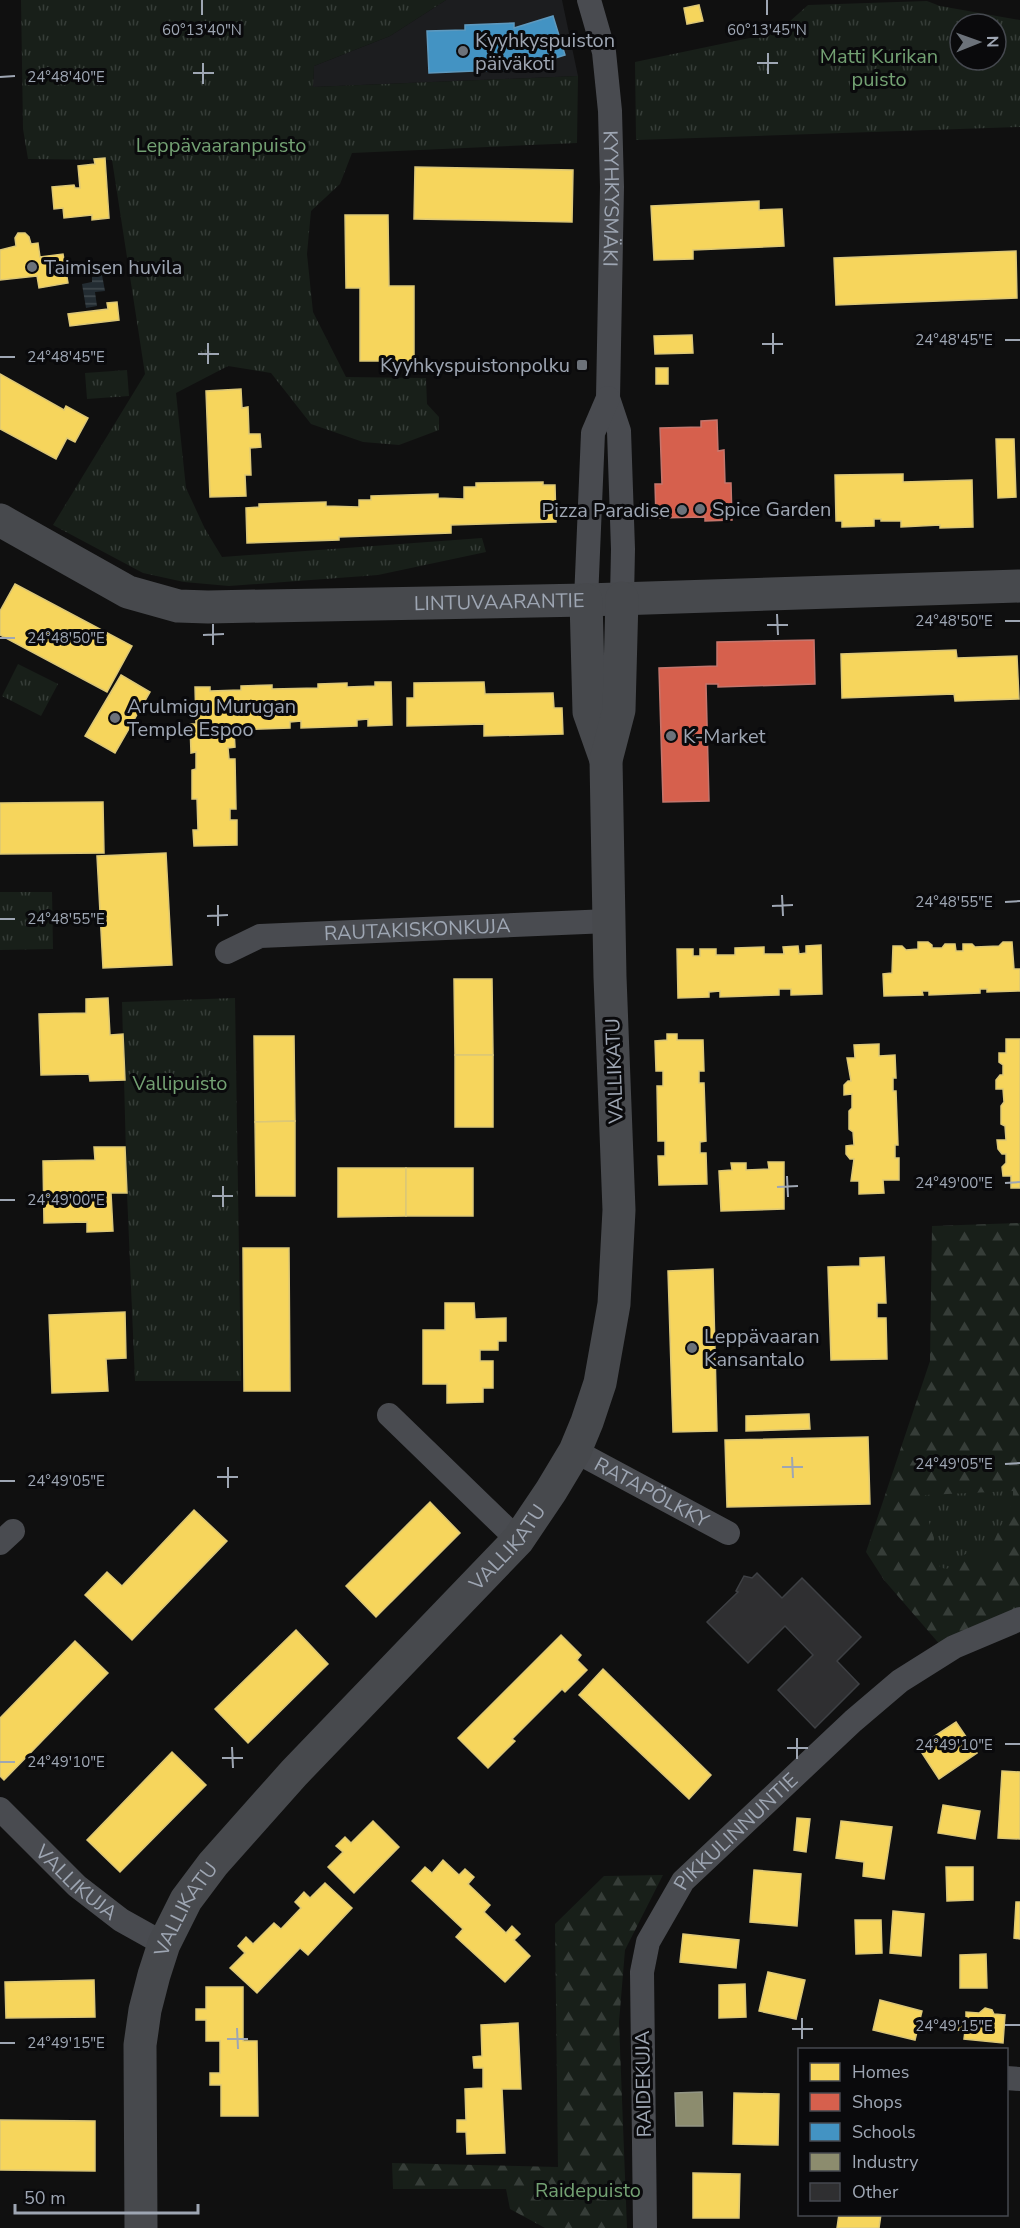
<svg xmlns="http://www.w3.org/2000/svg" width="1020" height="2228" font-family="'Nunito Sans',sans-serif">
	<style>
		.built { fill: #1c1d1f }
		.forest { fill: url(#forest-firs) }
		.park { fill: url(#park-tufts); fill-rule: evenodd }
		.water { fill: url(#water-rules) }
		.homes { fill: #f6d55c; stroke: #dcc776; stroke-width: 1.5 }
		.shops { fill: #d6604d; stroke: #c5756c; stroke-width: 1.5 }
		.schools { fill: #4393c3; stroke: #5e99be; stroke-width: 1.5 }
		.industry { fill: #8c8c6e; stroke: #919483; stroke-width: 1.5 }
		.building { fill: #2f2f31; stroke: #3e4044; stroke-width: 1.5 }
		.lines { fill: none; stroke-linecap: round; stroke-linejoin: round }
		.street { stroke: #494b50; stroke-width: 24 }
		.secondary { stroke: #47494d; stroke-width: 33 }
		.ticks { fill: none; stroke: #9ea6b3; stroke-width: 2 }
		.poi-dot { fill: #6c727a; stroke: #0a0a0c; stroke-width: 2 }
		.labels { text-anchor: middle; stroke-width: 6; stroke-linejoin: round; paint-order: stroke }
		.poi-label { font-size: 20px; fill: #9ea6b3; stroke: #0a0a0c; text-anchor: start }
		.park-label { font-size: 20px; fill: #73a173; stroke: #0a0a0c }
		.street-label { font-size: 20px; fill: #9ea6b3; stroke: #0a0a0c }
		.ticks-label { font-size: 15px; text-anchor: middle; fill: #9ea6b3; stroke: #0a0a0c; stroke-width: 6; stroke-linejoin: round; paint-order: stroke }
	</style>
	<defs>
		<pattern id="forest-firs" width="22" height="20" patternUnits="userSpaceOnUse" patternTransform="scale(1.5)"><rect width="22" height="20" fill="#181f19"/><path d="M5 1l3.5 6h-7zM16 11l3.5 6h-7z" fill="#363d38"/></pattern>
		<pattern id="park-tufts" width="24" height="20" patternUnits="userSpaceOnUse" patternTransform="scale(1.5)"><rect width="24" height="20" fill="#181f19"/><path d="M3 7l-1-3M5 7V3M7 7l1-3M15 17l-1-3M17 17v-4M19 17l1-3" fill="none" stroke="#363d38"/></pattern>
		<pattern id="water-rules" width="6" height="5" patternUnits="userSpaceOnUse" patternTransform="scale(1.5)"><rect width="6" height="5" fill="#232c32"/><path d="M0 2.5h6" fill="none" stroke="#40484d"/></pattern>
	</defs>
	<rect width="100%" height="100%" fill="#101010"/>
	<polygon class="built" points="446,0 562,0 578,76 313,87 314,66 390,36"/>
	<g class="forest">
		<polygon points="1020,1223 1020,1611 942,1647 884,1580 866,1552 930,1361 932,1226"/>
		<polygon points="663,1875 625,1950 619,2022 627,2228 545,2228 510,2209 506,2189 393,2189 392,2163 558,2167 555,1924 604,1876"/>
	</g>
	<g class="park">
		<polygon points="21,0 446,0 390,36 314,66 313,87 578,76 577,143 352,153 340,184 311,211 307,254 313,312 346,377 426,378 427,404 439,417 439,430 399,445 363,442 311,424 271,373 228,366 176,393 186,488 205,529 222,557 482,538 486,552 378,575 229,586 184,582 143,573 53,525 145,374 112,160 28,159 23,129"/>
		<path d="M927,1L940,6L1020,20V127L636,140L635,62L778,32L808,5ZM960,24H996V60H960Z"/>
		<polygon points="127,370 129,396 87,399 85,373"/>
		<polygon points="18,664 58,684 41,716 2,696"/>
		<polygon points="0,892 52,892 53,949 0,950"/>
		<polygon points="235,998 241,1381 135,1381 127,1193 122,1002"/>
		<path d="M1013,1491V1500L987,1556L976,1560L973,1553C962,1553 959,1558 954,1567L945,1569L937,1565L933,1557L934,1538L922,1500L925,1495Z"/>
	</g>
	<polygon class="water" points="102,275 105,291 95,292 97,306 86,308 82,284 92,282 92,277"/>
	<g class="homes">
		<polygon points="699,5 703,21 687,24 684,8"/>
		<polygon points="105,158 109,218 92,220 92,215 64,218 63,208 54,209 52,187 74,185 75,188 80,188 78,166 95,164 94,159"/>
		<polygon points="415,167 573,170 572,222 414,219"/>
		<polygon points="759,201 759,210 782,209 784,246 693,250 693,259 654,260 651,206"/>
		<polygon points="345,215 388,215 389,286 414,286 414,361 360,361 360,288 346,288"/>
		<polygon points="18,233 25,233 29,237 31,244 38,243 40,257 63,254 68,283 39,288 37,276 0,280 0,250 16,246 15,238"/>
		<polygon points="1016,251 1017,298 836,305 834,258"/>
		<polygon points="117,302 119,320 70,326 68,314 108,309 107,303"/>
		<polygon points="692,335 693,353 655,354 654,336"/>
		<rect x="656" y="368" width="12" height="16"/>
		<polygon points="0,374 64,410 66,406 88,418 75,442 67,438 56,459 0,429"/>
		<polygon points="241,389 242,408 248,407 249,434 260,434 261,447 250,448 251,475 245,475 246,496 210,497 206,391"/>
		<polygon points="996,439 1014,439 1016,497 998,498"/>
		<polygon points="903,474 903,482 972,480 973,527 940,528 940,525 901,527 901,521 881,521 881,519 874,519 874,526 842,527 842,521 836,521 835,475"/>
		<polygon points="543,482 543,485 555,485 556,522 451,525 451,533 339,537 339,540 247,543 246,508 259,507 259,504 326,502 326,506 359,507 359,500 371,500 371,496 438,494 438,498 464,499 464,487 476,487 476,483"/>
		<polygon points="15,584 132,646 107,692 0,635 0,611"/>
		<polygon points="956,650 957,658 1017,656 1019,699 955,701 954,694 842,698 841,654"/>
		<polygon points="121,675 150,692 115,753 85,736"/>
		<polygon points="375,682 391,682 392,725 368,726 368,719 357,720 357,726 301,728 301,721 290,722 290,728 234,730 235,747 228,748 229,759 235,759 236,809 230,809 230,820 237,820 237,845 194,846 193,830 198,830 197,799 192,799 192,770 196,769 196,752 191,753 190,724 196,724 195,687 210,687 210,691 241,690 241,686 272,685 272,689 318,688 318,684 347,683 347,687 375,686"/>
		<polygon points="484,682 485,694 553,693 554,708 562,708 563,734 484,736 484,724 407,726 407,698 414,698 414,683"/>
		<polygon points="103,802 104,853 0,854 0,803"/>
		<polygon points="166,853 172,965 103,968 97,856"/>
		<polygon points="918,942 928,942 932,945 932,948 942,948 945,944 955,944 956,951 963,951 963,944 972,944 975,947 999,946 1003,942 1012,942 1014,969 1020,969 1020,991 987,992 987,989 980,989 980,993 929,995 929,991 922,991 923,995 884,996 883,974 892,973 893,946 902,946 906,950 918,949"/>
		<polygon points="821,945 822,994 791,995 791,989 779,989 779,995 720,997 720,991 709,992 709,997 678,998 677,949 693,949 693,956 700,956 700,949 716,949 716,955 735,955 735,948 764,947 764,954 784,954 783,947 798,946 799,954 806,953 806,946"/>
		<polygon points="454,979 492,979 493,1055 455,1055"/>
		<polygon points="108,998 110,1035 123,1034 125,1080 90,1081 89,1074 41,1075 39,1014 86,1013 86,999"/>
		<polygon points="667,1034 677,1034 677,1040 703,1040 704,1071 699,1071 699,1083 704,1083 706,1141 700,1142 700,1153 706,1153 707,1184 659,1185 658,1156 665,1156 665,1141 658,1141 657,1086 663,1086 663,1071 656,1071 655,1041 667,1040"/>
		<polygon points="254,1036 294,1036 295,1121 255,1122"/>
		<polygon points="1006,1039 1020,1039 1020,1188 1011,1188 1011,1176 1003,1176 1002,1167 1006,1163 1006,1154 1002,1154 998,1149 997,1140 1006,1140 1005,1126 1001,1124 1001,1106 1004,1102 1003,1089 996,1089 996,1080 1000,1075 1003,1075 1003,1065 999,1062 999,1053 1006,1053"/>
		<polygon points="879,1044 879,1056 895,1055 896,1078 893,1078 893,1091 896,1091 898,1145 895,1145 895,1158 899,1158 899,1180 883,1180 884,1193 859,1194 859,1181 851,1181 854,1159 850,1159 846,1154 846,1146 854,1145 853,1132 849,1129 849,1111 852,1108 852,1094 844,1095 844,1085 848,1081 851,1081 847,1058 855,1058 854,1045"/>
		<rect x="455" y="1055" width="38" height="72"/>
		<polygon points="295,1121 295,1196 256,1196 255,1122"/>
		<polygon points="94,1147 125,1147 127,1193 111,1193 113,1231 87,1232 87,1222 44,1223 43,1161 95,1160"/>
		<polygon points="768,1162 784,1162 784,1209 721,1211 719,1171 732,1170 731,1163 746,1163 746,1170 769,1169"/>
		<polygon points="338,1168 406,1168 406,1216 338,1217"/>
		<rect x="406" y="1168" width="67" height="48"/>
		<polygon points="243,1248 289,1248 290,1391 244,1391"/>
		<polygon points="884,1257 886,1303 877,1303 877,1318 886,1318 887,1359 831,1360 828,1267 860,1266 860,1258"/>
		<polygon points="713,1269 717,1431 673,1432 668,1271"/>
		<polygon points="445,1303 474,1303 475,1319 506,1318 506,1341 498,1341 498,1350 480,1350 480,1361 493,1361 493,1388 483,1388 483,1402 447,1403 447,1384 423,1384 423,1330 445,1330"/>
		<polygon points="125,1312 126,1358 106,1359 108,1391 52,1393 49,1315"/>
		<polygon points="809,1414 810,1429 746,1431 746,1416"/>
		<polygon points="868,1437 870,1504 727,1507 725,1440"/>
		<polygon points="430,1502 460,1533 376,1617 346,1586"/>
		<polygon points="194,1510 227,1541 132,1640 85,1595 107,1572 122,1586"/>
		<polygon points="296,1630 328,1664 248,1743 215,1709"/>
		<polygon points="561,1635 581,1655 577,1660 587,1670 565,1692 562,1689 512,1739 515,1741 488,1768 458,1738"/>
		<polygon points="75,1641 108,1673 4,1780 0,1776 0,1718"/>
		<polygon points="603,1669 711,1775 689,1799 579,1695"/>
		<polygon points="956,1722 977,1753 939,1779 918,1747"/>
		<polygon points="172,1752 206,1785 120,1872 87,1840"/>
		<polygon points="1002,1771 1020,1772 1020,1839 998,1838"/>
		<polygon points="943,1805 980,1811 975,1839 938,1833"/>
		<polygon points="797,1818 810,1819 806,1852 794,1850"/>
		<polygon points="373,1821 399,1847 354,1893 328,1867 343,1852 336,1846 345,1837 351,1843"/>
		<polygon points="841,1821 892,1827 884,1879 863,1876 864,1862 836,1858"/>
		<polygon points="443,1860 459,1875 465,1869 474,1877 468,1884 490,1905 484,1912 506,1933 512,1926 520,1934 514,1940 530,1956 505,1982 456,1937 463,1929 412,1881 425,1867 432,1873"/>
		<polygon points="946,1867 973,1867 973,1900 947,1901"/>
		<polygon points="754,1870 801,1874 797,1926 750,1922"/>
		<polygon points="325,1883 352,1908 308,1955 300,1948 257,1993 230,1968 245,1953 238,1946 246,1937 253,1944 274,1923 281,1929 301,1908 295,1902 304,1892 310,1898"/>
		<polygon points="1016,1902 1020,1902 1020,1939 1014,1938"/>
		<polygon points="893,1911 924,1914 921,1956 890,1953"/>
		<polygon points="855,1920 881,1920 882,1953 856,1954"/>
		<polygon points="683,1934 739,1940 736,1968 680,1962"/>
		<polygon points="986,1954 987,1988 960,1988 960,1955"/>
		<polygon points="768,1972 805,1980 796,2019 759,2011"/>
		<polygon points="94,1980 95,2017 6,2018 5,1982"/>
		<polygon points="745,1984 746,2017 719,2018 719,1985"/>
		<polygon points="206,1987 243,1987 243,2041 257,2041 258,2116 221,2116 221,2085 210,2085 210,2073 220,2073 220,2041 206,2041 206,2020 196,2020 196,2009 206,2009"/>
		<polygon points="880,2000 922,2011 915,2040 873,2030"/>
		<polygon points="985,2008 992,2010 994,2014 1005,2015 1003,2043 964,2039 965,2031 958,2030 958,2019 966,2020 966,2012 979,2013"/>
		<polygon points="518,2023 521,2089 502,2089 505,2153 467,2154 466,2132 457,2132 457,2120 466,2120 465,2089 483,2088 483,2068 474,2068 473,2057 482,2056 481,2025"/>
		<polygon points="734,2093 779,2094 778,2145 733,2144"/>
		<polygon points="0,2120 95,2121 95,2171 0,2170"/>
		<polygon points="693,2173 740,2174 739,2218 693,2218"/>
		<polygon points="839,2214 881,2214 879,2228 837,2228"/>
	</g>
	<g class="shops">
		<polygon points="717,420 718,451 724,450 725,483 731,483 732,520 705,521 705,517 656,518 655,484 662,484 660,428 701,427 701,421"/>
		<polygon points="814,640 815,684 718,687 718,684 706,684 709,801 663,802 659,668 717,666 717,642"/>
	</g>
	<polygon class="schools" points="553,16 565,55 520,69 429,73 427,31 465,30 465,25 514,23 514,28"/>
	<polygon class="industry" points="702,2092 703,2126 676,2126 675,2093"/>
	<polygon class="building" points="757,1573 782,1598 802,1578 861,1637 837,1661 859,1684 815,1728 778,1690 813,1655 785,1626 748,1663 707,1622 738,1592 736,1591 744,1576 752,1578"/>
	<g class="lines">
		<g class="street">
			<path id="s1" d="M589,0L604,52L610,111L612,187L608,398L619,431L623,549L622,598"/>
			<polyline points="586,600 593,433 608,398"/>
			<path id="s2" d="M227,952L260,936L609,921"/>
			<polyline points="389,1415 518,1540"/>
			<path id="s3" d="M575,1451L728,1533"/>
			<polyline points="0,1543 13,1531"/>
			<path id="s4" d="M0,1809L77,1886L121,1920L164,1944"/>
			<polyline points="1006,2078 1020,2079"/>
			<path id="s5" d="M645,2228L642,1972L648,1942L683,1881L853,1721L900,1681L954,1647L1020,1619"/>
		</g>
		<g class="secondary">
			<path id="s6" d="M0,520L128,592L178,606L208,607L586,600L1020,586"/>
			<polyline points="586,600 589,712 606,760"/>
			<path id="s7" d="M141,2228L140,2045L145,2010L154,1975L164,1944L186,1900L213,1864L294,1773L518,1540L551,1491L575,1451L587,1422L600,1383L614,1304L619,1210L610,977L606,760L619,710L622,598"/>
		</g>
	</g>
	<path class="ticks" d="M202,0V15M767,0V15M768,53V74M203,63V84M757,63H778M193,73H214M0,77L15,76M773,333V354M1005,340H1020M208,343V364M762,344H783M198,354H219M0,357H15M777,614L778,635M1005,621H1020M213,624V645M767,625H788M203,635L224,634M0,638H15M782,895L783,916M1005,902L1020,901M218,905V926M772,906L793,905M207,916L228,915M0,919H15M787,1176L788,1197M1005,1183L1020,1182M223,1186V1207M777,1187L798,1186M212,1196H233M0,1200H15M792,1457L793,1478M1005,1464L1020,1463M228,1467V1488M782,1467H803M217,1477H238M0,1481H15M797,1738V1759M1005,1744H1020M232,1747L233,1768M787,1748H808M222,1758H243M0,1762H15M802,2018V2039M1005,2025H1020M237,2028L238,2049M792,2029H813M227,2039H248M0,2043H15"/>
	<g class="poi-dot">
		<circle cx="463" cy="51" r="6"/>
		<circle cx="32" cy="267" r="6"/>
		<rect x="576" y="359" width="12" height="12" rx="3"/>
		<circle cx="700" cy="509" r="6"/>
		<circle cx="682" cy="510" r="6"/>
		<circle cx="115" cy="718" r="6"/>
		<circle cx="671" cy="736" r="6"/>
		<circle cx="692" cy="1348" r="6"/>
	</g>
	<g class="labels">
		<g class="poi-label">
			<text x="475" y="47">Kyyhkyspuiston<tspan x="475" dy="23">päiväkoti</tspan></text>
			<text x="44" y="274">Taimisen huvila</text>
			<text x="570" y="372" text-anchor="end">Kyyhkyspuistonpolku</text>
			<text x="712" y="516">Spice Garden</text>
			<text x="670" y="517" text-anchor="end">Pizza Paradise</text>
			<text x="127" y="713">Arulmigu Murugan<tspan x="127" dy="23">Temple Espoo</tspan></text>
			<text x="683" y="743">K-Market</text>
			<text x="704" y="1343">Leppävaaran<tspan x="704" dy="23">Kansantalo</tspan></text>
		</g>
		<g class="park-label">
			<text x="879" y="63">Matti Kurikan<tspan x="879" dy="23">puisto</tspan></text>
			<text x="221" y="152">Leppävaaranpuisto</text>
			<text x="180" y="1090">Vallipuisto</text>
			<text x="588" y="2197">Raidepuisto</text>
		</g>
		<g class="street-label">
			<text dy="7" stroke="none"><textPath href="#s1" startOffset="201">KYYHKYSMÄKI</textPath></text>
			<text dy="7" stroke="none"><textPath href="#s6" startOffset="520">LINTUVAARANTIE</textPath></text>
			<text dy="7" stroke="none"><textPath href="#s2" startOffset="194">RAUTAKISKONKUJA</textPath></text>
			<text transform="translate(614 1071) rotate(-92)" y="7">VALLIKATU</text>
			<text dy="7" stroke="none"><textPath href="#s3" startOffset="87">RATAPÖLKKY</textPath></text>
			<text dy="7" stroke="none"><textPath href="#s7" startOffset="814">VALLIKATU</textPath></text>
			<text dy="7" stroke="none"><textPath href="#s5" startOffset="429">PIKKULINNUNTIE</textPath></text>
			<text dy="7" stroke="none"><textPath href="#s4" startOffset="106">VALLIKUJA</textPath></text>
			<text dy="7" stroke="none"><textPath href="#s7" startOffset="328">VALLIKATU</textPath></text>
			<text transform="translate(643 2084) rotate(-91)" y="7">RAIDEKUJA</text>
		</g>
	</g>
	<g class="ticks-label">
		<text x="202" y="35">60°13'40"N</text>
		<text x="767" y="35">60°13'45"N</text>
		<text x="66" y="82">24°48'40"E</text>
		<text x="954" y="345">24°48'45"E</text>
		<text x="66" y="362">24°48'45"E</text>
		<text x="954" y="626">24°48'50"E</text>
		<text x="66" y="643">24°48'50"E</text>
		<text x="954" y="907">24°48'55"E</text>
		<text x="66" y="924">24°48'55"E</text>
		<text x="954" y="1188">24°49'00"E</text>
		<text x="66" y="1205">24°49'00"E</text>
		<text x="954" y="1469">24°49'05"E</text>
		<text x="66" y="1486">24°49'05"E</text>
		<text x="954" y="1750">24°49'10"E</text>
		<text x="66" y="1767">24°49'10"E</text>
		<text x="954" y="2031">24°49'15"E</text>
		<text x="66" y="2048">24°49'15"E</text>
	</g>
	<rect x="798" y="2048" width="210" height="168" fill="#0a0a0c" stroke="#45484f" stroke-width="1.5"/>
	<rect x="810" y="2063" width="30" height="18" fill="#f6d55c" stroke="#45484f" stroke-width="1.5"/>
	<text x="852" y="2078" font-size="18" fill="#9ea6b3">Homes</text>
	<rect x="810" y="2093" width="30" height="18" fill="#d6604d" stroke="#45484f" stroke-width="1.5"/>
	<text x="852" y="2108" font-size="18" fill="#9ea6b3">Shops</text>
	<rect x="810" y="2123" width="30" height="18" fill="#4393c3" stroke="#45484f" stroke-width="1.5"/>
	<text x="852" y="2138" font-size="18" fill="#9ea6b3">Schools</text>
	<rect x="810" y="2153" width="30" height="18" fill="#8c8c6e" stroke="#45484f" stroke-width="1.5"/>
	<text x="852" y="2168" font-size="18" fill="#9ea6b3">Industry</text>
	<rect x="810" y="2183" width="30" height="18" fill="#2f2f31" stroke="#45484f" stroke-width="1.5"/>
	<text x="852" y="2198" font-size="18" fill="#9ea6b3">Other</text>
	<g transform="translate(978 42) rotate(89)"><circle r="28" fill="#0a0a0c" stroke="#45484f" stroke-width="1.5"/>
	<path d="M0-4.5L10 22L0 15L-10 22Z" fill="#6c727a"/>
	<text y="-9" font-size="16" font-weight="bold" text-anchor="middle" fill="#9ea6b3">N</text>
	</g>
	<path d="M15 2204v9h183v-9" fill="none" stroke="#9ea6b3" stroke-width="3"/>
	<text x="24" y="2204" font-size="18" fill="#9ea6b3" stroke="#0a0a0c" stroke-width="4.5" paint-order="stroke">50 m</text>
</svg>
